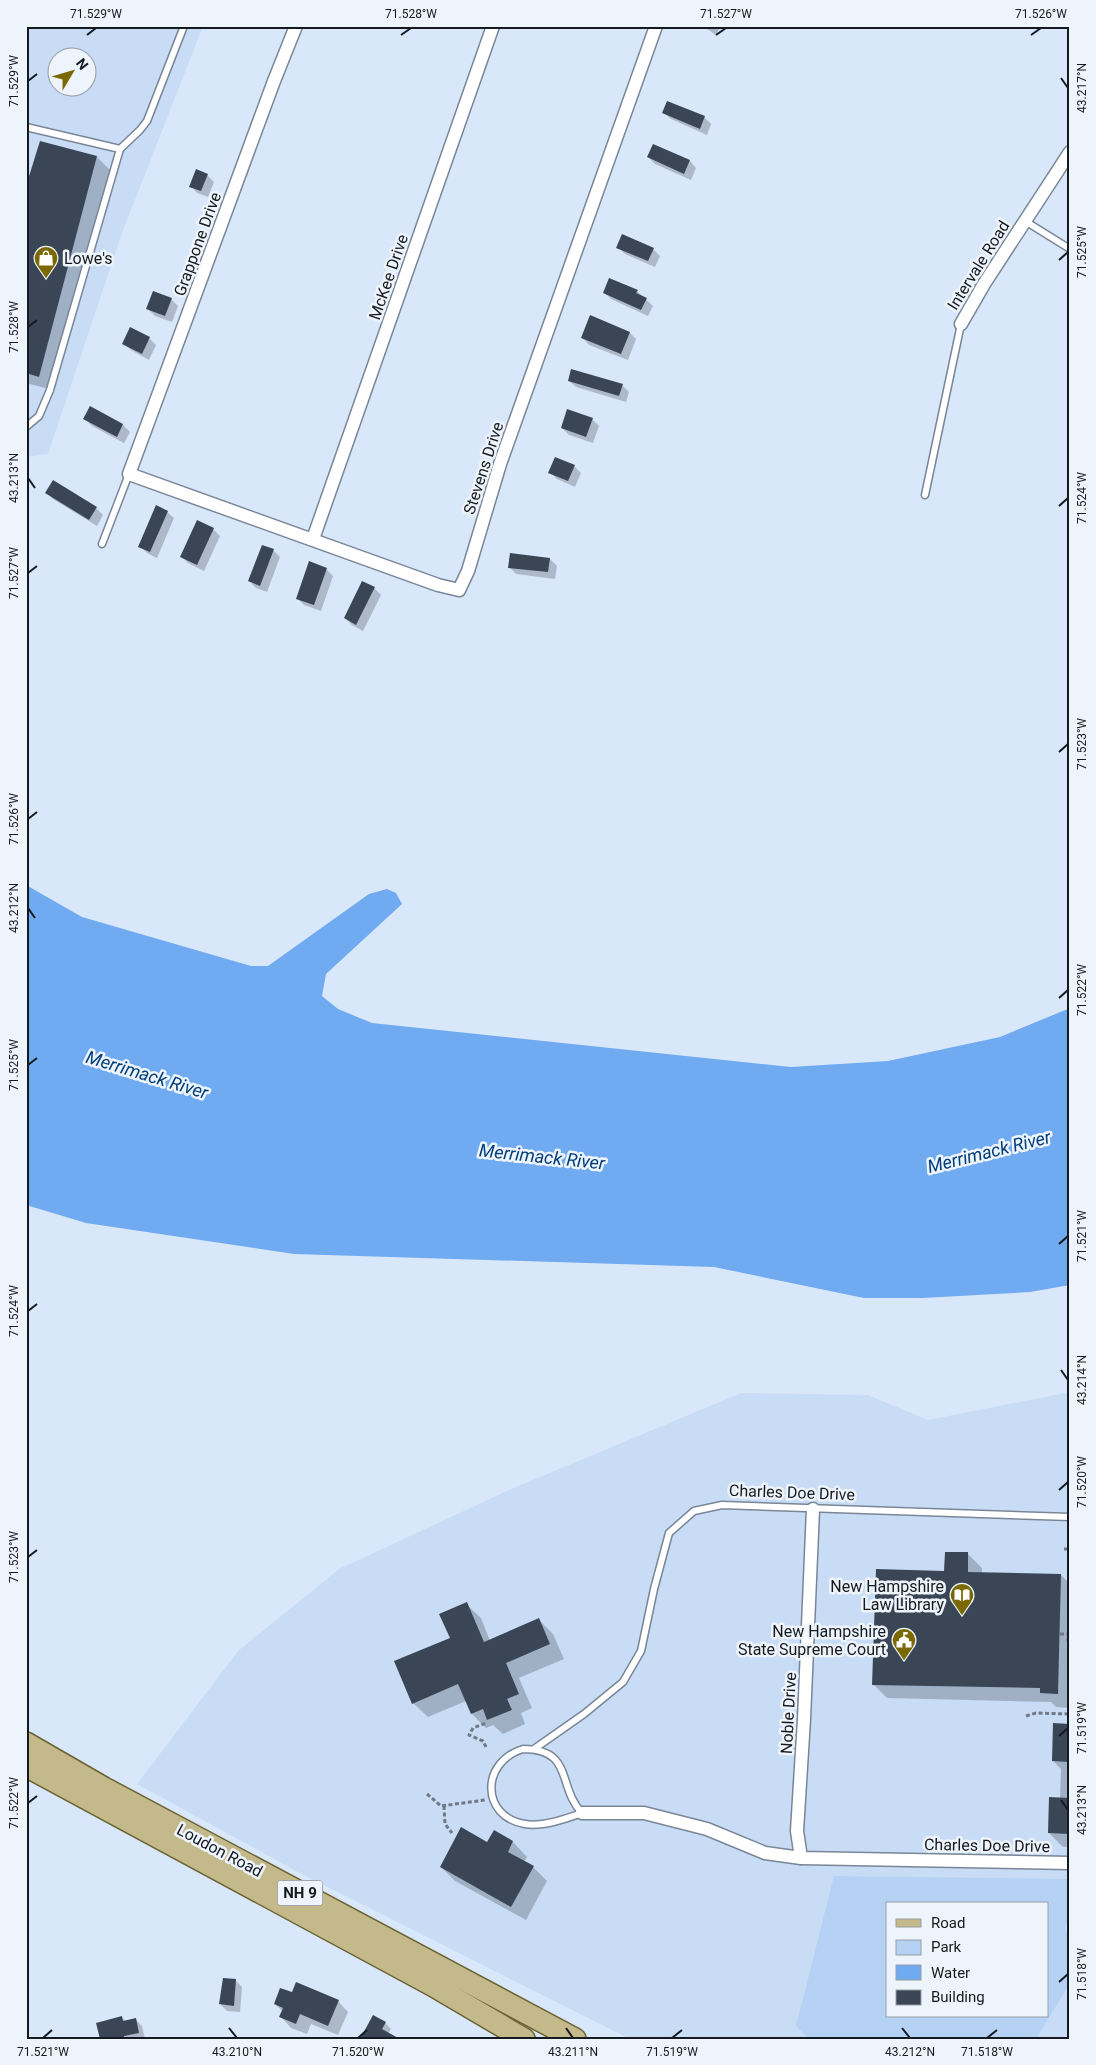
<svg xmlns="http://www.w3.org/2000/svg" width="1096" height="2065" font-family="Roboto,sans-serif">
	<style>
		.built { fill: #c9dcf5; fill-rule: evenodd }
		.green { fill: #b5d2f5; fill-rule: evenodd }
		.water { fill: #70aaf0 }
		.shadow { fill: #0003 }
		.building { fill: #3a4655 }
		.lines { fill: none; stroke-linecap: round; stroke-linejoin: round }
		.lane-casing { stroke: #798697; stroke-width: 9 }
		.street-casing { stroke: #798697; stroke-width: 15 }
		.primary-casing { stroke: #6c6333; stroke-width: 24 }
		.path { stroke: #707985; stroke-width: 3; stroke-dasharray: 4 2.5; stroke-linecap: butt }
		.lane { stroke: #fff; stroke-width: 6 }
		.street { stroke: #fff; stroke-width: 12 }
		.primary { stroke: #c3b98b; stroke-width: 21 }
		.ticks { fill: none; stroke: #151a20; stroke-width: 2 }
		.labels { text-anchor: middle; stroke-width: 5; stroke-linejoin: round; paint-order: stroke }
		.shield { fill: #eef4fb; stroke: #565b62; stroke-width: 1 }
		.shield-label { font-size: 15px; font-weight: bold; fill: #151a20 }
		.street-label { font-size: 16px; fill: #151a20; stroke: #eef4fb }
		.poi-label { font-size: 16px; fill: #151a20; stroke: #eef4fb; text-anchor: end }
		.water-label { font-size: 18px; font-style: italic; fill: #003e7c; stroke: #eef4fb }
		.neatline { fill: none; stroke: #151a20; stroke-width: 2 }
		.ticks-label { font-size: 12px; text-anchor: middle; fill: #151a20 }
	</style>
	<rect width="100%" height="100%" fill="#d9e7fa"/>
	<g class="built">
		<path d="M26,26H203L122,233L48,454L26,457ZM58,58H88V88H58Z"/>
		<path d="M1070,1392V2039H630L300,1873L137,1784L238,1651L339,1569L509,1490L741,1393L868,1395L928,1420ZM887,1904H1047V2016H887Z"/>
	</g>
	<path class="green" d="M834,1876L1070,1879V1918L1065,1926L1070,1950V1983L1036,2039H809L796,2026ZM887,1904H1047V2016H887Z"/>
	<polygon class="water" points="26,885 82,917 251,966 268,966 369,894 387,889 396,893 402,904 326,974 322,996 338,1009 372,1023 791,1067 888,1061 1000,1037 1070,1008 1070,1285 1030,1292 923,1298 864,1298 714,1267 294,1254 86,1223 26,1205"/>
	<g class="shadow">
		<polygon points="703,26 721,26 716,35"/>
		<polygon points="664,113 704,117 711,124 707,135 671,119"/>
		<polygon points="41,142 97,157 111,171 53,390 26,383 26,185 28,185"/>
		<polygon points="654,145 690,161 696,168 691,180 655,164 648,157"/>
		<polygon points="207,175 214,182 208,197 197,193 191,186"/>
		<polygon points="618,247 653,249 660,256 655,267 625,254"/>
		<polygon points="637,291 653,306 648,316 611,299 604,292"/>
		<polygon points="171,299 178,306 172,322 155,316 148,309"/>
		<polygon points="630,333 636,339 628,360 589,345 583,338"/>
		<polygon points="149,338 156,345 149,360 131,350 124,344"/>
		<polygon points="569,381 622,385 629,392 626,402 576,387"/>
		<polygon points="85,419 123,425 130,432 124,443 92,426"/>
		<polygon points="592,419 599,426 593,443 569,435 562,428"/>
		<polygon points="574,466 581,473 575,487 557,479 550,472"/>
		<polygon points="46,492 96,508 103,515 97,526 53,499"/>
		<polygon points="167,512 174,518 157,558 147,553 140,546"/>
		<polygon points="213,529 220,536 204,571 188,563 181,556"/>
		<polygon points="273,550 280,557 267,592 256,588 249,581"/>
		<polygon points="550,559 557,566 555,579 516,574 509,567"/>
		<polygon points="326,569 333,576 321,611 304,605 297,598"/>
		<polygon points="374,588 381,595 363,631 352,625 345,618"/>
		<polygon points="968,1554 982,1568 982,1573 1061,1575 1070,1584 1070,1708 1056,1707 1051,1702 887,1698 873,1684 945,1572"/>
		<polygon points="466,1604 481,1618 490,1641 539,1620 553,1634 564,1659 519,1678 532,1708 521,1713 525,1724 503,1734 493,1725 486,1728 472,1714 466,1701 428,1717 413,1703 451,1639"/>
		<polygon points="1070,1725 1070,1847 1063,1847 1049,1833 1060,1799 1061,1769 1053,1761"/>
		<polygon points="494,1832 513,1842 527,1857 524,1862 533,1867 547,1881 526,1920 455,1881 441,1867 488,1844"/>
		<polygon points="236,1981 242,1987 240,2012 227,2011 220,2004"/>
		<polygon points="293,1994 338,2001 348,2012 338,2035 311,2024 307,2034 291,2028 281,2017 283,2012 275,2004"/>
		<polygon points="122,2018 126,2021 135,2019 142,2026 145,2039 101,2039"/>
		<polygon points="385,2023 391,2029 388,2034 366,2039"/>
	</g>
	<g class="building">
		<polygon points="667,101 705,116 700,129 662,113"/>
		<polygon points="40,141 97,156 39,377 26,373 26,186"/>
		<polygon points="653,144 690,160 684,174 647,157"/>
		<polygon points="196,169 208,174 201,191 189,187"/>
		<polygon points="622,234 654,248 648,261 616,248"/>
		<polygon points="609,278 638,290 636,293 647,298 641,310 603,293"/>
		<polygon points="153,291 172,298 165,316 146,309"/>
		<polygon points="590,315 630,332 621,354 581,338"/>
		<polygon points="130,327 150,337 142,354 122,344"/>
		<polygon points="571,369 623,384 619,396 568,381"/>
		<polygon points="90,406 123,424 117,437 83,419"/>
		<polygon points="567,409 593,418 586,437 561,428"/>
		<polygon points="555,457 575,465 568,481 548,473"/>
		<polygon points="53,480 97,507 89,520 45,493"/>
		<polygon points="156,505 168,511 150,552 138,547"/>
		<polygon points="197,520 214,528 197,565 180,557"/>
		<polygon points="262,545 274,549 260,586 248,581"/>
		<polygon points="510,553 550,558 548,572 508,568"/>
		<polygon points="309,561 327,568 314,605 296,599"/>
		<polygon points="362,581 375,587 356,625 344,618"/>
		<polygon points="945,1552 968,1552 968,1572 1061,1574 1058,1694 1040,1693 1040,1688 872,1685 876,1569 944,1571"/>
		<polygon points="467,1602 484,1642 539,1618 550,1644 506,1663 519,1694 507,1699 512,1710 487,1720 483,1709 471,1714 458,1684 412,1704 394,1661 450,1638 439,1614"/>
		<polygon points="1053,1723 1070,1724 1070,1762 1052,1761"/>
		<polygon points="1049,1797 1070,1798 1070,1834 1048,1833"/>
		<polygon points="461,1827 487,1842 494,1830 513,1841 508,1852 534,1866 511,1907 440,1867"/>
		<polygon points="223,1978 236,1979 234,2006 219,2004"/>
		<polygon points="296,1982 339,2000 328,2026 300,2014 296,2024 279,2017 283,2008 274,2004 280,1988 292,1992"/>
		<polygon points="373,2015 386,2022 382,2029 400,2039 360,2039"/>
		<polygon points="122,2016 123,2021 136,2018 139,2033 124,2036 124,2039 100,2039 96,2023"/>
	</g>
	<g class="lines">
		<g class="lane-casing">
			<g id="lane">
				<polyline points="26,127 120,149"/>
				<polyline points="1025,221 1070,249"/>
				<polyline points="26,427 39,416 50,390 120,149 140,130 147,121 184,26"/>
				<polyline points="925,495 961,324"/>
				<polyline points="102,544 129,474"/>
				<path d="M523,1749C574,1749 557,1787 582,1813C565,1819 543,1827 525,1824C481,1817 480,1762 523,1749Z"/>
				<polyline points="534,1749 584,1714 623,1682 641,1651 654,1589 669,1533 694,1511 722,1505 1070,1517"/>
			</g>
		</g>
		<g class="street-casing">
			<g id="street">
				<polyline points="296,26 274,81 129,474 438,585 459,590 468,571 500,464 656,26"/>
				<polyline points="961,324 984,284 1070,152"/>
				<polyline points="313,539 493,26"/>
				<polyline points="582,1813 644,1813 707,1829 765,1853 801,1858 1070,1863"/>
				<polyline points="801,1858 797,1831 804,1719 813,1509"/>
			</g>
		</g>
		<g class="primary-casing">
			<g id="primary">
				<polyline points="26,1743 104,1788 575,2039"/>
				<polyline points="26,1766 432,1985 524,2039"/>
			</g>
		</g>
		<g class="path">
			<polyline points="1064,1549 1070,1549"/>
			<polyline points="1070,1625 1068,1640 1070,1644"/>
			<polyline points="1060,1634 1069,1634"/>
			<polyline points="1026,1716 1036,1713 1070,1714"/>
			<polyline points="486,1747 483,1741 469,1735 473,1728 486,1723"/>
			<polyline points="427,1794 441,1806 485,1800"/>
			<polyline points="444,1806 445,1824 452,1833"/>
		</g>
		<use href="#lane" class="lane"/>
		<use href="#street" class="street"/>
		<use href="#primary" class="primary"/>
	</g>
	<path class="ticks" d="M87,35L96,28M401,35L411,28M716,35L726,28M1031,35L1041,28M1061,78L1068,88M28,81L37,74M1059,260L1068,252M28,327L37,320M28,478L35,488M1059,506L1068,498M28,573L37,566M1059,752L1068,744M28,819L37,812M28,908L35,918M1059,998L1068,990M28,1065L37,1058M1059,1244L1068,1236M28,1311L37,1304M1061,1370L1068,1380M1059,1490L1068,1482M28,1557L37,1550M1059,1736L1068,1728M1061,1800L1068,1810M28,1803L37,1796M1059,1982L1068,1974M229,2028L237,2038M566,2028L573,2038M902,2028L910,2038M43,2038L52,2030M358,2038L367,2030M672,2038L682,2030M987,2038L997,2030"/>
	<defs>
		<g id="shop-pin" transform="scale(1.25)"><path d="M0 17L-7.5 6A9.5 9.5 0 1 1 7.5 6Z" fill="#7b6900" stroke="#eef4fb"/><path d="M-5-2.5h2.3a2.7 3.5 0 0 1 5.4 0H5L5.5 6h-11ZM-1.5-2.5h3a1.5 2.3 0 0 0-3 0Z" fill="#fff"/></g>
		<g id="library-pin" transform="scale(1.25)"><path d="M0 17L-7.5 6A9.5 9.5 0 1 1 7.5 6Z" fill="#7b6900" stroke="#eef4fb"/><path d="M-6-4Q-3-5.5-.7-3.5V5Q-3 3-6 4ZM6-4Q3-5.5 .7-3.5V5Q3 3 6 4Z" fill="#fff"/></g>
		<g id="civic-pin" transform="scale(1.25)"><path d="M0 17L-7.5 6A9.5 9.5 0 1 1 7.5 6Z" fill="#7b6900" stroke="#eef4fb"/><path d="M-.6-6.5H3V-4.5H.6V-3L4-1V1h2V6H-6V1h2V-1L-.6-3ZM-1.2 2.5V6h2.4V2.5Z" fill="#fff"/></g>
	</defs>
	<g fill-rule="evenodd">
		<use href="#shop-pin" x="46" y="258"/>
		<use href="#library-pin" x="962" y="1595"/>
		<use href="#civic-pin" x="904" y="1640"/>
	</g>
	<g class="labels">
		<rect class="shield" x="277.5" y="1880.5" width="45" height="25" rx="4"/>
		<g class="shield-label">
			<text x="300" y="1898">NH 9</text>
		</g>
		<g class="street-label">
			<text transform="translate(197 244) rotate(-70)" y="6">Grappone Drive</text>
			<text transform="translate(978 265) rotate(-58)" y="6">Intervale Road</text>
			<text transform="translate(388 277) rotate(-71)" y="6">McKee Drive</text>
			<text transform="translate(483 468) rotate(-72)" y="6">Stevens Drive</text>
			<text transform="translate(792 1492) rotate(2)" y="6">Charles Doe Drive</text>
			<text transform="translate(788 1713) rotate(-87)" y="6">Noble Drive</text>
			<text transform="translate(987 1845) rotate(1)" y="6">Charles Doe Drive</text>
			<text transform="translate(220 1850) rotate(28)" y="6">Loudon Road</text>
		</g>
		<g class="poi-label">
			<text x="64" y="264" text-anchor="start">Lowe's</text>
			<text x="944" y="1592">New Hampshire<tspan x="944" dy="18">Law Library</tspan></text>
			<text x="886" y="1637">New Hampshire<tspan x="886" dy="18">State Supreme Court</tspan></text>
		</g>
		<g class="water-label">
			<text transform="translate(147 1075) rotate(17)" y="6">Merrimack River</text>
			<text transform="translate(989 1152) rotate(-14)" y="6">Merrimack River</text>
			<text transform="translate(542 1157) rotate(6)" y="6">Merrimack River</text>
		</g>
	</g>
	<rect width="1096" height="2065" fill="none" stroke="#eef4fb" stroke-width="55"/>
	<rect x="886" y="1902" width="162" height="115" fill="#eef4fb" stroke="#979da3"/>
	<rect x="896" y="1919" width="25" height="8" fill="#c3b98b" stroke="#979da3"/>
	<text x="931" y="1928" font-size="15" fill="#151a20">Road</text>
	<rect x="896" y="1940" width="25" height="15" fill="#b5d2f5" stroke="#979da3"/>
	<text x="931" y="1952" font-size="15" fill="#151a20">Park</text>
	<rect x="896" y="1965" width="25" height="15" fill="#70aaf0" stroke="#979da3"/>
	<text x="931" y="1978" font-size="15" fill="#151a20">Water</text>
	<rect x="896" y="1990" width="25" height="15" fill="#3a4655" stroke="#979da3"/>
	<text x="931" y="2002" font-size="15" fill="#151a20">Building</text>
	<g transform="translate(72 72) rotate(52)"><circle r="24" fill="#eef4fb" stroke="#979da3"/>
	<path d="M0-4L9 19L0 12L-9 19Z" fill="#7b6900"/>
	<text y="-8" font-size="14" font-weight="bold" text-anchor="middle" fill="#151a20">N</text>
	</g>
	<rect x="28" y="28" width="1040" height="2010" class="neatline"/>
	<g class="ticks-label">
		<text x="96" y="18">71.529°W</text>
		<text x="411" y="18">71.528°W</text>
		<text x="726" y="18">71.527°W</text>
		<text x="1041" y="18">71.526°W</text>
		<text transform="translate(14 81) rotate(-90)" y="4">71.529°W</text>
		<text transform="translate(1082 88) rotate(-90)" y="4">43.217°N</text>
		<text transform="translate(1082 252) rotate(-90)" y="4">71.525°W</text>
		<text transform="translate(14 327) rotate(-90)" y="4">71.528°W</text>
		<text transform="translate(14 478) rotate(-90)" y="4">43.213°N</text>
		<text transform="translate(1082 498) rotate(-90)" y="4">71.524°W</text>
		<text transform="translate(14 573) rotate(-90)" y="4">71.527°W</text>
		<text transform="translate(1082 744) rotate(-90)" y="4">71.523°W</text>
		<text transform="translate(14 819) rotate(-90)" y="4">71.526°W</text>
		<text transform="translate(14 908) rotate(-90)" y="4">43.212°N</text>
		<text transform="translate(1082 990) rotate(-90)" y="4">71.522°W</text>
		<text transform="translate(14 1065) rotate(-90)" y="4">71.525°W</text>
		<text transform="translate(1082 1236) rotate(-90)" y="4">71.521°W</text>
		<text transform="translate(14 1311) rotate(-90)" y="4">71.524°W</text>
		<text transform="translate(1082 1380) rotate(-90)" y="4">43.214°N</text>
		<text transform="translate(1082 1482) rotate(-90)" y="4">71.520°W</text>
		<text transform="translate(14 1557) rotate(-90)" y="4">71.523°W</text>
		<text transform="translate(1082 1728) rotate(-90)" y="4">71.519°W</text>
		<text transform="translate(14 1803) rotate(-90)" y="4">71.522°W</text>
		<text transform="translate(1082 1810) rotate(-90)" y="4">43.213°N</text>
		<text transform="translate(1082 1974) rotate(-90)" y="4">71.518°W</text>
		<text x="43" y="2056">71.521°W</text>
		<text x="237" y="2056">43.210°N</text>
		<text x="358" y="2056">71.520°W</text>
		<text x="573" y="2056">43.211°N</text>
		<text x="672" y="2056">71.519°W</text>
		<text x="910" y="2056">43.212°N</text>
		<text x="987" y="2056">71.518°W</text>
	</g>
</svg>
